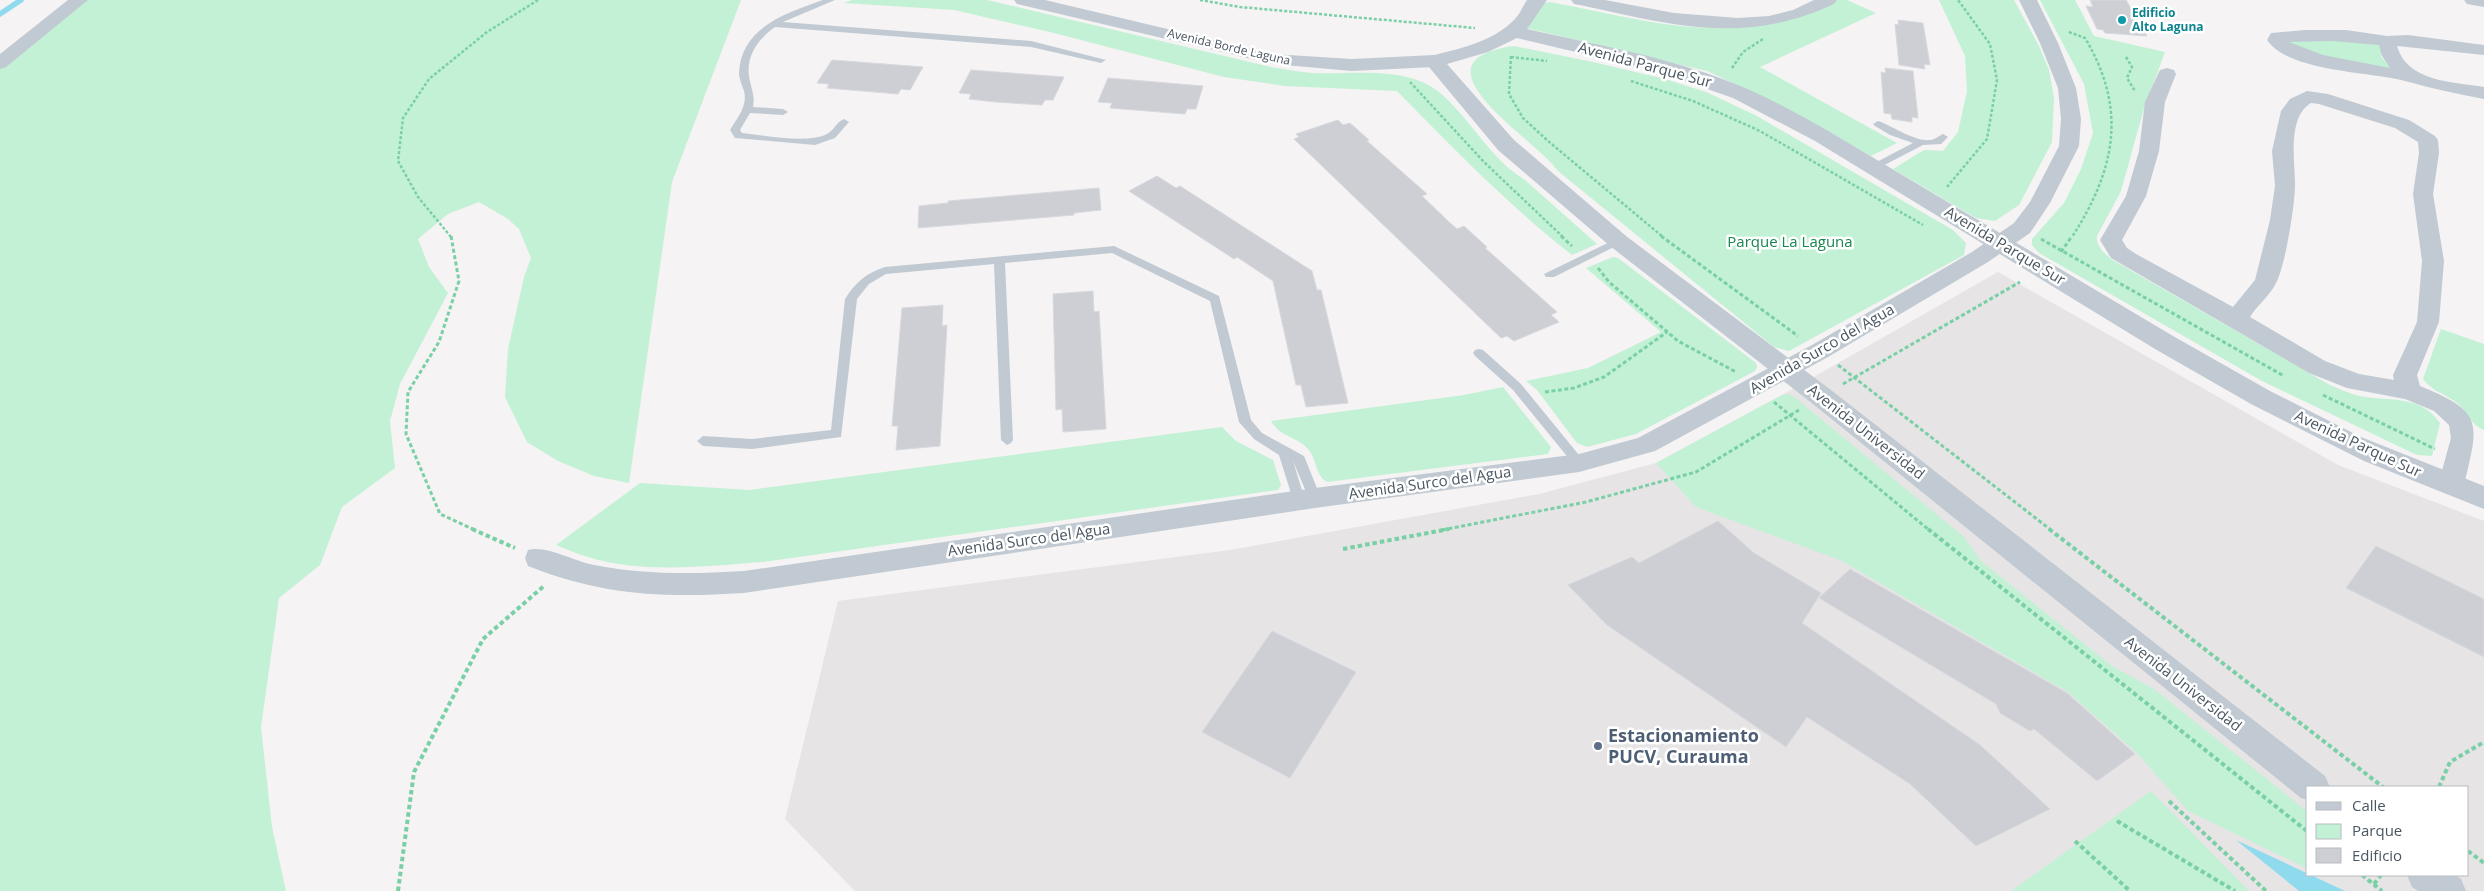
<svg xmlns="http://www.w3.org/2000/svg" width="2484" height="891" font-family="'Open Sans',sans-serif">
	<style>
		.education { fill: #e6e4e5; fill-rule: evenodd }
		.green { fill: #c3f1d5 }
		.water { fill: #90daee }
		.lines { fill: none; stroke-linecap: round; stroke-linejoin: round }
		.stream { stroke: #90daee; stroke-width: 5.5 }
		.building { fill: #cdcfd5; stroke: #d7d9de }
		.path-far2 { stroke: #7ad0a6; stroke-width: 2.5; stroke-dasharray: 3 2; stroke-linecap: butt }
		.path-far1 { stroke: #7ad0a6; stroke-width: 3; stroke-dasharray: 4 2.5; stroke-linecap: butt }
		.path { stroke: #7ad0a6; stroke-width: 4; stroke-dasharray: 4.5 3; stroke-linecap: butt }
		.service { fill: #c1cad2; fill-rule: evenodd }
		.minor { fill: #c1cad2; fill-rule: evenodd }
		.tertiary { fill: #c1cad2; fill-rule: evenodd }
		.culture-dot { fill: #0f9aa8; stroke: #fff; stroke-width: 2 }
		.service-dot { fill: #5c6f8a; stroke: #fff; stroke-width: 2 }
		.labels { text-anchor: middle; stroke-width: 5; stroke-linejoin: round; paint-order: stroke }
		.far-culture-label { font-size: 12px; font-weight: bold; fill: #0d838f; stroke: #fff; text-anchor: start }
		.far-street-label { font-size: 12px; fill: #4a5661; stroke: #fff }
		.street-label { font-size: 15px; fill: #4a5661; stroke: #fff }
		.park-label { font-size: 15px; fill: #17864f; stroke: #fff }
		.near-service-label { font-size: 18px; font-weight: bold; fill: #4e5e75; stroke: #fff; text-anchor: start }
	</style>
	<rect width="100%" height="100%" fill="#f5f3f3"/>
	<path class="education" d="M1998,272L2338,465L2484,521V891H855L785,819L838,601L1230,550L1539,494L1656,463L1782,395ZM2308,787H2468V875H2308Z"/>
	<g class="green">
		<polygon points="85,0 741,0 672,182 629,483 594,476 558,461 527,442 505,397 508,349 524,277 531,258 519,229 508,219 479,202 448,214 418,239 429,267 448,293 400,384 390,421 395,468 342,507 320,565 279,598 261,727 272,827 286,891 0,891 0,67"/>
		<path d="M852,0H987L1271,67C1285,69 1299,72 1313,73C1354,75 1406,65 1440,93C1471,119 1490,159 1525,180L1597,244L1572,255C1507,204 1454,149 1397,91L1285,86L1224,77L1050,32L954,10L844,3Z"/>
		<path d="M1838,0H1847L1876,13L1760,67L1897,143L1871,156L1776,103L1707,71L1526,28L1543,3L1550,2C1650,21 1742,51 1838,0Z"/>
		<polygon points="1939,0 2014,0 2039,46 2049,70 2054,98 2052,142 2019,205 1995,221 1976,218 1893,169 1924,150 1943,151 1958,132 1967,91 1965,56"/>
		<path d="M2040,0H2075L2094,36L2165,52L2143,112L2121,191L2097,236C2096,246 2103,252 2111,259L2330,385C2340,389 2350,394 2360,396C2390,402 2420,394 2440,423L2432,456L2417,455L2262,381L2039,253L2032,245V239L2064,203L2081,169L2093,133L2084,84Z"/>
		<polygon points="2289,38 2382,42 2381,57 2394,71 2346,63 2286,46"/>
		<path d="M1514,46L1593,62L1665,79L1706,92L1755,115L1953,230L1966,243L1964,255L1789,351L1774,347L1558,171C1535,138 1404,61 1514,46Z"/>
		<polygon points="1613,257 1618,258 1756,363 1757,367 1755,371 1636,434 1587,447 1577,443 1537,390 1526,381 1588,368 1661,332 1586,268"/>
		<path d="M2441,329L2484,344V430C2467,422 2468,411 2456,402C2444,394 2431,390 2423,379Z"/>
		<path d="M1503,387L1551,447L1548,454L1327,482C1315,475 1317,459 1308,449C1298,437 1280,437 1271,421L1464,395Z"/>
		<polygon points="1787,394 1793,396 1964,537 1981,561 2112,666 2154,689 2308,812 2308,869 2188,811 2137,753 2068,692 1840,560 1696,507 1656,463 1782,395"/>
		<path d="M1222,427L1236,441L1273,460L1281,485L1278,490L763,562C706,566 643,574 588,557C577,554 567,549 556,545L640,483L749,490Z"/>
		<polygon points="2151,791 2249,891 2011,891"/>
	</g>
	<polygon class="water" points="2236,840 2345,891 2299,891"/>
	<g class="lines">
		<polyline class="stream" points="0,14 21,0"/>
	</g>
	<g class="building">
		<polygon points="2090,0 2126,0 2147,36 2105,33 2103,30 2097,29 2086,6 2093,7"/>
		<polygon points="1898,20 1923,23 1930,65 1924,64 1925,69 1899,65 1895,24 1899,25"/>
		<polygon points="832,60 923,67 910,90 901,89 898,94 827,88 829,84 817,83"/>
		<polygon points="1885,68 1913,71 1918,118 1912,117 1912,122 1892,119 1891,114 1884,113 1881,72 1886,73"/>
		<polygon points="971,70 1064,77 1053,100 1045,100 1042,105 996,102 969,99 971,94 959,93"/>
		<polygon points="1108,78 1203,86 1196,109 1187,109 1185,114 1110,108 1112,103 1098,102"/>
		<polygon points="1338,120 1343,125 1350,123 1369,140 1367,141 1427,194 1422,196 1448,221 1457,229 1464,226 1487,247 1485,248 1557,312 1551,315 1559,322 1514,341 1507,336 1501,338 1294,139 1299,137 1296,134"/>
		<polygon points="1157,176 1176,188 1180,186 1312,271 1317,290 1321,290 1348,403 1306,407 1301,385 1296,385 1273,281 1237,257 1234,259 1129,191"/>
		<polygon points="1099,188 1101,210 1074,213 1074,215 918,228 919,206 948,203 948,201"/>
		<polygon points="1093,291 1094,312 1099,311 1106,429 1063,432 1062,409 1056,410 1053,294"/>
		<polygon points="943,305 942,326 947,325 940,446 896,450 898,426 892,426 902,308"/>
		<polygon points="1718,521 1754,553 1821,593 1802,623 1980,745 2050,809 1976,846 1910,784 1807,717 1786,747 1607,625 1568,585 1632,557 1639,563"/>
		<polygon points="2376,546 2484,599 2484,657 2346,588"/>
		<polygon points="1850,569 2067,693 2135,754 2097,781 2034,729 2030,731 2000,713 1996,704 1819,598"/>
		<polygon points="1272,631 1356,672 1290,778 1202,732"/>
	</g>
	<g class="lines">
		<g class="path-far2">
			<polyline points="1200,0 1240,7 1475,28"/>
			<path d="M2069,32L2085,38C2128,110 2115,170 2072,237"/>
			<polyline points="1511,56 1509,94 1523,118 1548,141 1663,237"/>
			<polyline points="1511,57 1547,61"/>
			<polyline points="2126,57 2132,67 2127,78 2135,91"/>
			<polyline points="1732,68 1743,52 1763,39"/>
			<polyline points="1631,81 1693,101 1760,131 1923,225"/>
			<polyline points="1410,82 1484,162 1563,237"/>
			<polyline points="1947,187 1987,139 1997,80 1990,44 1958,0"/>
			<polyline points="451,237 418,197 398,161 403,118 429,79 487,32 538,0"/>
		</g>
		<g class="path-far1">
			<polyline points="451,236 459,281 439,342 408,392 406,434 440,514 475,530"/>
			<polyline points="1561,236 1572,246"/>
			<polyline points="1661,236 1798,336"/>
			<polyline points="2041,239 2284,376"/>
			<polyline points="2061,252 2072,236"/>
			<polyline points="1598,268 1609,282 1678,341 1736,372"/>
			<polyline points="1838,365 2051,530"/>
			<polyline points="1843,384 2020,282"/>
			<polyline points="1545,392 1574,388 1604,377 1667,332"/>
			<polyline points="2323,395 2435,449"/>
			<polyline points="1774,402 1929,530"/>
			<polyline points="1442,530 1586,502 1696,472 1799,410"/>
		</g>
		<g class="path">
			<polyline points="472,529 515,548"/>
			<polyline points="1928,529 2308,832"/>
			<polyline points="2049,529 2383,787"/>
			<polyline points="1343,549 1449,529"/>
			<polyline points="2439,787 2450,762 2484,742"/>
			<polyline points="2169,801 2266,891"/>
			<polyline points="2117,821 2235,891"/>
			<polyline points="2075,841 2130,891"/>
			<polyline points="2468,851 2484,863"/>
			<polyline points="2362,875 2382,891"/>
			<polyline points="2374,884 2381,875"/>
			<polyline points="398,891 414,772 483,639 545,585"/>
		</g>
		<g class="service">
			<path d="M823,0H835L783,22L1031,41L1106,60L1101,63L1031,47L775,27C758,39 744,58 750,81C752,91 755,97 753,107L783,109L788,112L783,115L750,113L740,130L742,133C763,135 808,144 827,134C834,131 836,122 844,119L849,122L835,138L815,145L735,138L730,130C737,118 748,106 744,91C742,85 739,79 739,73C741,27 786,13 823,0Z"/>
			<path d="M1878,121C1892,125 1921,147 1936,138C1939,137 1940,135 1943,134L1948,137L1941,144L1923,145L1873,171L1869,170V166L1913,143L1890,135L1875,126L1873,124Z"/>
			<polygon points="1618,238 1622,239 1623,241 1622,243 1554,277 1546,277 1544,274"/>
			<path d="M1114,246L1219,296L1251,420L1262,433L1304,456L1321,498L1320,501H1310L1293,461L1305,500L1304,503H1294L1279,455L1254,439L1239,422L1210,301L1112,253L1005,263L1013,440L1011,443L1007,445L1001,440L994,264L886,274L869,284L857,299L841,437L752,449L703,446L697,441L703,436L752,439L831,430L845,299C855,283 866,273 885,267Z"/>
			<polygon points="1479,349 1483,350 1521,384 1583,460 1585,463 1583,466 1575,466 1513,390 1475,356 1473,353 1475,350"/>
		</g>
		<g class="minor">
			<polygon points="68,0 88,0 6,67 0,69 0,54"/>
			<polygon points="1014,0 1045,0 1273,54 1352,59 1434,55 1440,57 1443,61 1440,65 1434,67 1352,71 1273,64 1017,4"/>
			<path d="M1571,0H1605L1674,13L1738,18L1769,16L1793,10L1814,0H1837L1834,4C1743,46 1673,25 1580,5L1574,4Z"/>
			<path d="M2019,0H2037L2058,43L2076,88L2081,119L2079,146L2050,203L2030,233L1988,262L1828,357L1655,451L1579,472L1315,508L744,593C664,598 604,596 528,566L525,558L528,550C547,545 575,562 594,565C644,575 694,574 744,571L1315,488L1579,454L1638,438L1812,345L1972,252L2014,223L2030,202L2059,146L2061,119L2058,88L2040,43Z"/>
			<polygon points="2464,0 2484,0 2484,7 2467,4"/>
			<path d="M2305,30H2346L2387,36L2408,35L2484,45V55L2397,46C2407,82 2454,82 2484,87V99C2458,94 2434,89 2409,82C2373,71 2290,73 2267,40L2271,33ZM2332,41L2379,45L2382,56L2390,68L2323,55L2289,42Z"/>
			<path d="M2167,68L2174,70L2176,74L2165,102L2159,151L2146,196L2122,240L2127,248L2136,254L2233,307L2255,280L2270,220L2275,186L2272,151L2281,111L2290,99L2307,91L2328,94L2409,120L2435,136L2438,140L2439,153L2433,194L2444,261L2439,322L2417,375L2420,386C2484,412 2479,422 2464,485L2460,492L2451,495L2442,492L2438,485L2451,438L2449,425L2434,411L2405,399L2347,388L2309,373L2111,258L2100,240L2126,196L2139,151L2145,102L2158,74L2160,70ZM2311,103L2319,104L2395,128L2418,142L2419,153L2413,194L2422,261L2417,322L2393,375L2394,380L2359,374L2325,361L2250,317C2257,305 2270,296 2276,283C2285,267 2295,205 2295,185C2295,162 2287,117 2311,103Z"/>
		</g>
		<g class="tertiary">
			<path d="M1527,0H1547L1527,29C1592,44 1658,55 1720,78C1759,92 1795,112 1830,132L2173,336L2270,391L2361,437L2484,486V509L2364,461L2251,404L2155,349L1815,141L1733,98L1656,71L1517,38L1488,52L1447,64L1514,140L1626,236L1831,390L2325,776L2330,787H2308V800L2301,798L1813,404L1610,246L1498,150L1424,61L1427,57C1457,49 1492,43 1515,19C1520,14 1523,6 1527,0Z"/>
			<polygon points="2407,875 2455,875 2461,879 2466,891 2418,891 2412,887"/>
		</g>
	</g>
	<circle class="culture-dot" cx="2122" cy="20" r="5"/>
	<circle class="service-dot" cx="1598" cy="746" r="5"/>
	<g class="labels">
		<g class="far-culture-label">
			<text x="2132" y="17">Edificio<tspan x="2132" dy="14">Alto Laguna</tspan></text>
		</g>
		<g class="far-street-label">
			<text transform="translate(1229 47) rotate(13)" y="4">Avenida Borde Laguna</text>
		</g>
		<g class="street-label">
			<text transform="translate(1645 65) rotate(15)" y="5">Avenida Parque Sur</text>
			<text transform="translate(2005 246) rotate(31)" y="5">Avenida Parque Sur</text>
			<text transform="translate(1822 349) rotate(-30)" y="5">Avenida Surco del Agua</text>
			<text transform="translate(1866 432) rotate(38)" y="5">Avenida Universidad</text>
			<text transform="translate(2358 444) rotate(25)" y="5">Avenida Parque Sur</text>
			<text transform="translate(1430 483) rotate(-8)" y="5">Avenida Surco del Agua</text>
			<text transform="translate(1029 540) rotate(-8)" y="5">Avenida Surco del Agua</text>
			<text transform="translate(2183 684) rotate(38)" y="5">Avenida Universidad</text>
		</g>
		<g class="park-label">
			<text x="1790" y="247">Parque La Laguna</text>
		</g>
		<g class="near-service-label">
			<text x="1608" y="742">Estacionamiento<tspan x="1608" dy="21">PUCV, Curauma</tspan></text>
		</g>
	</g>
	<rect x="2306" y="786" width="162" height="90" fill="#ffffff" stroke="#b7bbc0"/>
	<rect x="2316" y="802" width="25" height="8" fill="#c1cad2" stroke="#b7bbc0"/>
	<text x="2352" y="811" font-size="15" fill="#4a5661">Calle</text>
	<rect x="2316" y="824" width="25" height="15" fill="#c3f1d5" stroke="#b7bbc0"/>
	<text x="2352" y="836" font-size="15" fill="#4a5661">Parque</text>
	<rect x="2316" y="848" width="25" height="15" fill="#cdcfd5" stroke="#b7bbc0"/>
	<text x="2352" y="861" font-size="15" fill="#4a5661">Edificio</text>
</svg>
